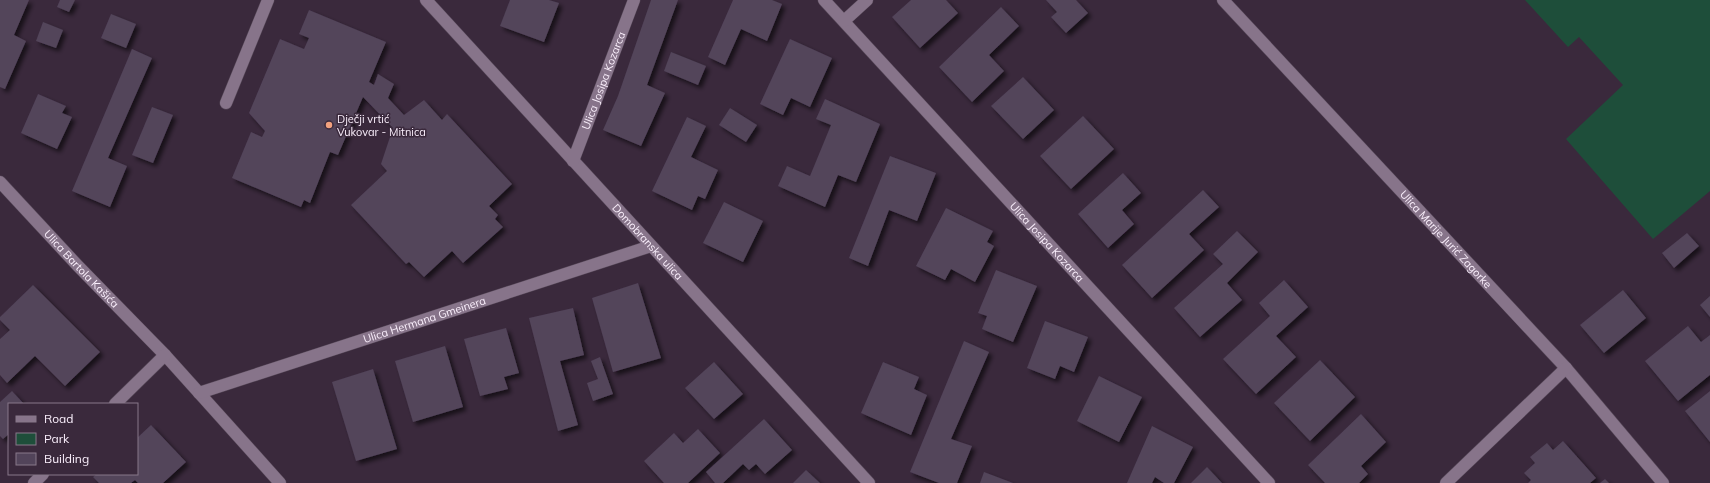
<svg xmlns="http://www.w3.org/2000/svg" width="1710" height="483" font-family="Mulish,sans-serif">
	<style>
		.green { fill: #1e4e3a }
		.building { fill: #52445a; filter: url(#shadow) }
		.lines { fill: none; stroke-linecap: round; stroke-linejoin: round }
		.minor-casing { stroke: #554757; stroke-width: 13 }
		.minor { stroke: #87748a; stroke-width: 12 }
		.poi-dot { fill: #f2a17e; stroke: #3a293c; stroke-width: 1.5 }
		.labels { text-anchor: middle; stroke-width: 3; stroke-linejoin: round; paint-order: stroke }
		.street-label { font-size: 11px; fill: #faeffc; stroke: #3a293c }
		.poi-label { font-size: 11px; fill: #faeffc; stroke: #3a293c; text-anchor: start }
	</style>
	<defs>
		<filter id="shadow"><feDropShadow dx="3.5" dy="3.5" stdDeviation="2" flood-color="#0009"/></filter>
	</defs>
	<rect width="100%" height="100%" fill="#3a293c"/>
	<polygon class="green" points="1525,0 1710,0 1710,191 1653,239 1566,139 1623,85 1579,37 1568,47"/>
	<g class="building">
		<polygon points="0,0 29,0 14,35 26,41 5,89 0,87"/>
		<polygon points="60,0 75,0 69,12 57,7"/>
		<polygon points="510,0 549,0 559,3 544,42 500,26"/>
		<polygon points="651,0 678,0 647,85 665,93 641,146 603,130 618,96"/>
		<polygon points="733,0 772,0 782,4 767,41 741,29 725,65 708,57"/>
		<polygon points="911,0 946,0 958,13 920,48 892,17"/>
		<polygon points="1046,0 1076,0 1088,13 1066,33 1051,17 1057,12"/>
		<polygon points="1001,7 1019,26 989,55 1004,71 972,102 939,67"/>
		<polygon points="309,10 386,42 369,82 374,85 378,74 394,84 388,98 404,115 424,100 442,120 447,114 512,184 489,206 498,215 495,219 503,227 463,263 452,251 424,277 409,262 406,264 351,205 387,171 381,164 393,128 363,97 338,155 330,152 310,203 304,200 301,207 232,178 251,132 262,137 265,131 249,113 280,39 304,49 309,38 299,34"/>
		<polygon points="111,14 136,24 126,48 101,38"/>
		<polygon points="43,22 63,30 56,48 36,41"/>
		<polygon points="790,39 832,58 810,107 791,98 783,115 760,104"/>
		<polygon points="132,49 152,58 108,158 127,166 110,207 72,191"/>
		<polygon points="671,52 706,66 698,85 664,71"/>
		<polygon points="1023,77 1054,110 1023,139 991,106"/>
		<polygon points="38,94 66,106 62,113 72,117 57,149 21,133"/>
		<polygon points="825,99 880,124 856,182 838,175 825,207 778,186 787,166 810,176 831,125 816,119"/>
		<polygon points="152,107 173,115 153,163 132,155"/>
		<polygon points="730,108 757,125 746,142 719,125"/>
		<polygon points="1083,116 1114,149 1071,189 1040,156"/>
		<polygon points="687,117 706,126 691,157 718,170 705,199 698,196 692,210 652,191"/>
		<polygon points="890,156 936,173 917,221 889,210 868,266 849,258"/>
		<polygon points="1123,173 1141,193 1122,210 1134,224 1108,248 1078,214"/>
		<polygon points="1203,190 1219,207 1189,234 1204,250 1152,298 1122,265"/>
		<polygon points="724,202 763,221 743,262 703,243"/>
		<polygon points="946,208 993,231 987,242 994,246 975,282 951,269 945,280 916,266"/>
		<polygon points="1237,231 1258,252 1227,283 1242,300 1200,337 1174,308 1223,264 1213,254"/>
		<polygon points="1687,233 1699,246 1674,268 1662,253"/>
		<polygon points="996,270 1037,286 1013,342 982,329 987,316 978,313"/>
		<polygon points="1284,280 1308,307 1276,336 1296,357 1256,394 1223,359 1270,316 1259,303"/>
		<polygon points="638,283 661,358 613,372 592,298"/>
		<polygon points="33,285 100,352 65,386 35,356 7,383 0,375 0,339 10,330 0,320 0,317"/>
		<polygon points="1623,290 1646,318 1604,353 1580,325"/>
		<polygon points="1710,296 1710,317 1700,305"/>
		<polygon points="573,308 584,355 560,361 578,425 558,431 529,318"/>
		<polygon points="1045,321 1088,337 1074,372 1060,366 1055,379 1027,368"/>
		<polygon points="1688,326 1701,342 1710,335 1710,375 1678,401 1645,361"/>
		<polygon points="506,328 519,373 504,377 508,389 480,396 464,339"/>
		<polygon points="964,341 989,352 951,439 972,446 957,483 939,483 910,472"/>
		<polygon points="445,346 463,407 413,422 395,361"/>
		<polygon points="600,357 613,394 593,401 587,383 598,379 591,361"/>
		<polygon points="1320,360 1355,397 1310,441 1274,403"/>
		<polygon points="714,362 743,394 714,419 685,388"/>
		<polygon points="883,362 919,377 914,389 927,395 911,435 861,413"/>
		<polygon points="373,369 397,449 356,461 332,382"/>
		<polygon points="1099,376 1142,397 1119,442 1077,421"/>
		<polygon points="12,391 24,404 9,404 9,434 3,439 0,436 0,402"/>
		<polygon points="1710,391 1710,442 1685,411"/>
		<polygon points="1361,414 1386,442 1361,466 1368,474 1359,483 1325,483 1308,465"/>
		<polygon points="764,419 792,450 765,474 756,464 749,470 743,464 723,483 715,483 706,472"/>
		<polygon points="151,425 186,462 163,483 138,483 135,480 131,483 99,483 93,477 97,474 137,474 137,438"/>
		<polygon points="1152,426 1193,447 1174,483 1164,483 1155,477 1152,483 1127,483"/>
		<polygon points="698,429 720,453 688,483 664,483 644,461 674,433 683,443"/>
		<polygon points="1563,441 1596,478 1590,483 1528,483 1531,480 1524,473 1535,463 1530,457 1547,443 1553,450"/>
		<polygon points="1207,467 1222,483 1191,483"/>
		<polygon points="806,470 820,483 793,483"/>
		<polygon points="984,472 1013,483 980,483"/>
		<polygon points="1605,479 1609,483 1600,483"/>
	</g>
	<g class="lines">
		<g class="minor-casing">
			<g id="minor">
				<path id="s1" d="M426,0L869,483"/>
				<path id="s2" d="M824,0L1269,483"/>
				<path id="s3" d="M1223,0L1566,368L1663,483"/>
				<polyline points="844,21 867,0"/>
				<polyline points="226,103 268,0"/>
				<path id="s4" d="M573,161L634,0"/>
				<path id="s5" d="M0,182L78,266L165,355L280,483"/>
				<path id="s6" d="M199,393L651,246"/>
				<polyline points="115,404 165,355"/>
				<polyline points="34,483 43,474"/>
				<polyline points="1446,483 1566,368"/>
			</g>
		</g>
		<use href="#minor" class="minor"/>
	</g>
	<circle class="poi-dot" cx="329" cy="125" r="4"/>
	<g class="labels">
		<g class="street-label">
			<text dy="4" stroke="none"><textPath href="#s4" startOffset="86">Ulica Josipa Kozarca</textPath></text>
			<text dy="4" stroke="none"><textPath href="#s3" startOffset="327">Ulica Marije Jurić Zagorke</textPath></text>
			<text dy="4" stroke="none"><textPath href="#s2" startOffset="329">Ulica Josipa Kozarca</textPath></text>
			<text dy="4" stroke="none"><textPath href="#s1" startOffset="328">Domobranska ulica</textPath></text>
			<text dy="4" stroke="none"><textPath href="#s5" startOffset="119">Ulica Bartola Kašića</textPath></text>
			<text dy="4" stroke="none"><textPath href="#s6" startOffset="237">Ulica Hermana Gmeinera</textPath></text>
		</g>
		<g class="poi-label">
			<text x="337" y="123">Dječji vrtić<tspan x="337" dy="13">Vukovar - Mitnica</tspan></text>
		</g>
	</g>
	<rect x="8" y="403" width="130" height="72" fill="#3a293c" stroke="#877889"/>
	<rect x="16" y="416" width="20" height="6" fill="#87748a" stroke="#877889"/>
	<text x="44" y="423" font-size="12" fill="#faeffc">Road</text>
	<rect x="16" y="433" width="20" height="12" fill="#1e4e3a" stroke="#877889"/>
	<text x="44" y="443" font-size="12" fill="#faeffc">Park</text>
	<rect x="16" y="453" width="20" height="12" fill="#52445a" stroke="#877889"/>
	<text x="44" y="463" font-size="12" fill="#faeffc">Building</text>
</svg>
